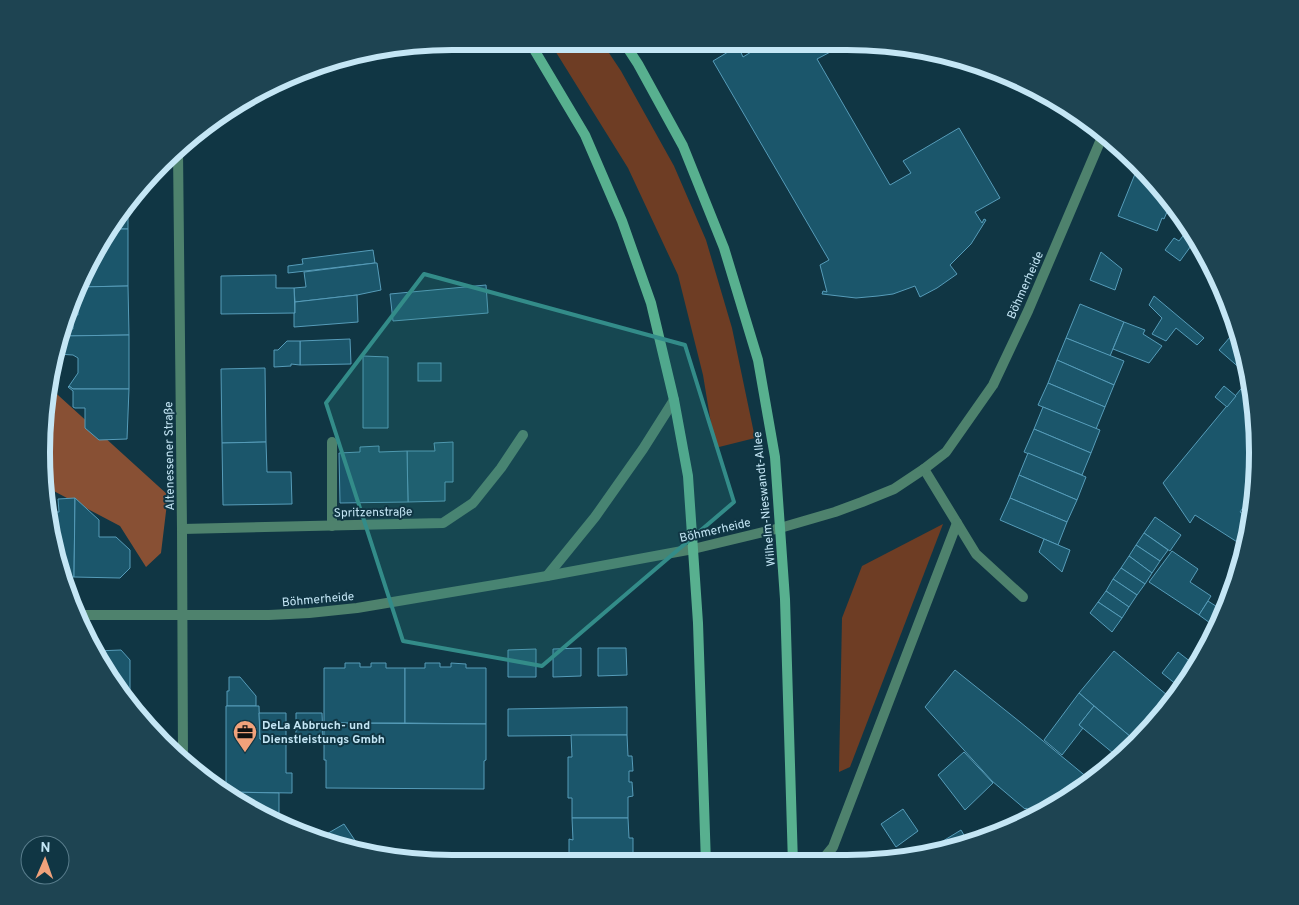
<svg xmlns="http://www.w3.org/2000/svg" width="1299" height="905" font-family="Overpass,sans-serif">
	<style>
		.green { fill: #6e3d24 }
		.forest { fill: #885034 }
		.building { fill: #1b566b; stroke: #569cb9 }
		.lines { fill: none; stroke-linecap: round; stroke-linejoin: round }
		.service { stroke: #4e826d; stroke-width: 10 }
		.minor { stroke: #4e826d; stroke-width: 10 }
		.secondary { stroke: #58b08f; stroke-width: 10 }
		.marked { fill: #338c89; fill-opacity: 0.2; stroke: #338c89; stroke-width: 4; stroke-linejoin: round }
		.labels { text-anchor: middle; stroke-width: 4; stroke-linejoin: round; paint-order: stroke }
		.street-label { font-size: 12px; fill: #c4e6f5; stroke: #103644 }
		.poi-label { font-size: 12px; font-weight: bold; fill: #c4e6f5; stroke: #103644; text-anchor: start }
		.rim { fill: none; stroke: #c4e6f5; stroke-width: 6 }
	</style>
	<rect width="100%" height="100%" fill="#103644"/>
	<g class="green">
		<polygon points="549,41 601,41 621,71 674,166 706,240 732,328 755,438 715,448 703,375 678,275 628,168"/>
		<polygon points="943,524 850,767 839,772 842,618 862,566"/>
	</g>
	<polygon class="forest" points="48,386 168,495 161,553 146,567 120,526 48,488 45,399"/>
	<g class="building">
		<polygon points="769,41 832,41 836,49 817,59 890,185 911,173 903,161 959,128 1000,198 975,212 982,223 984,219 986,220 971,244 950,265 957,274 937,288 920,297 915,286 893,294 878,296 856,298 822,294 823,291 827,292 820,265 829,260 713,61 738,46 743,57"/>
		<polygon points="1135,174 1154,182 1169,200 1168,203 1170,205 1164,219 1162,218 1157,231 1118,216"/>
		<polygon points="128,206 128,229 114,229"/>
		<polygon points="1189,228 1192,231 1196,239 1180,261 1165,250 1174,238 1179,241"/>
		<polygon points="114,229 128,229 128,286 78,287"/>
		<polygon points="373,250 375,263 288,273 288,266 303,264 302,259"/>
		<polygon points="1101,252 1122,269 1115,290 1090,280"/>
		<polygon points="375,263 377,263 381,290 357,295 295,302 294,288 306,287 304,272"/>
		<polygon points="276,275 276,288 294,288 295,313 221,314 221,276"/>
		<polygon points="486,285 488,313 393,321 390,294"/>
		<polygon points="128,286 129,335 65,336 65,329 73,329 73,315 78,315 78,305 74,300 71,302 73,295 78,287"/>
		<polygon points="357,295 358,322 294,327 294,313 295,313 295,302"/>
		<polygon points="1154,296 1204,338 1197,345 1176,328 1166,341 1152,334 1162,318 1149,305"/>
		<polygon points="1080,304 1124,322 1110,356 1066,338"/>
		<polygon points="1124,322 1145,330 1143,334 1162,346 1149,363 1113,349"/>
		<polygon points="1236,330 1238,332 1250,377 1219,350"/>
		<polygon points="129,335 129,389 73,389 69,386 78,373 78,358 73,355 57,354 62,336"/>
		<polygon points="1066,338 1124,361 1114,385 1057,360"/>
		<polygon points="350,339 351,364 300,365 300,341"/>
		<polygon points="287,341 300,341 300,365 291,364 291,366 274,367 274,350 278,350"/>
		<polygon points="363,356 388,357 388,428 363,428"/>
		<polygon points="1057,360 1114,385 1105,407 1048,383"/>
		<rect x="418" y="363" width="23" height="18"/>
		<polygon points="265,368 266,442 222,443 221,369"/>
		<polygon points="1250,378 1258,453 1253,498 1251,496 1240,512 1251,519 1250,533 1245,547 1195,515 1190,523 1163,483"/>
		<polygon points="1048,383 1105,407 1096,429 1038,405"/>
		<polygon points="69,386 73,389 129,389 127,439 99,440 85,428 85,408 75,408 73,407 73,391 68,387"/>
		<polygon points="1224,386 1236,396 1227,407 1215,397"/>
		<polygon points="1043,407 1100,430 1091,453 1034,429"/>
		<polygon points="1034,429 1091,453 1082,475 1024,452"/>
		<polygon points="266,442 267,472 291,472 292,504 223,505 222,443"/>
		<polygon points="453,442 453,482 445,482 445,501 408,502 407,451 435,451 434,443"/>
		<polygon points="379,446 379,452 407,451 408,502 340,503 339,453 360,452 360,447"/>
		<polygon points="1028,453 1086,477 1077,500 1019,475"/>
		<polygon points="1019,475 1077,500 1067,522 1010,498"/>
		<polygon points="75,498 74,577 64,578 49,532 53,512 59,512 58,499"/>
		<polygon points="75,498 99,520 99,537 116,537 130,550 130,568 120,578 74,577"/>
		<polygon points="1010,498 1067,522 1058,545 1000,520"/>
		<polygon points="1155,517 1181,535 1170,551 1144,533"/>
		<polygon points="1144,533 1168,550 1160,561 1136,545"/>
		<polygon points="1044,539 1070,550 1062,572 1039,552"/>
		<polygon points="1136,545 1160,561 1152,573 1129,556"/>
		<polygon points="1172,551 1198,569 1190,582 1211,596 1199,615 1149,582"/>
		<polygon points="1129,556 1152,573 1145,584 1121,568"/>
		<polygon points="1121,568 1145,584 1137,595 1113,579"/>
		<polygon points="1113,579 1137,595 1129,607 1106,591"/>
		<polygon points="1106,591 1129,607 1122,618 1098,602"/>
		<polygon points="1208,601 1225,612 1217,628 1199,615"/>
		<polygon points="1098,602 1122,618 1112,632 1090,613"/>
		<polygon points="581,648 581,676 553,677 553,649"/>
		<polygon points="598,648 626,648 627,675 598,676"/>
		<polygon points="536,649 536,677 508,677 508,650"/>
		<polygon points="121,650 130,660 130,691 124,691 95,651"/>
		<polygon points="1114,651 1173,700 1138,743 1079,693"/>
		<polygon points="1178,652 1196,666 1188,681 1182,689 1162,673"/>
		<polygon points="345,663 360,663 360,667 371,667 371,663 386,663 386,668 405,668 405,723 324,723 324,668 345,668"/>
		<polygon points="425,663 440,663 440,667 451,667 451,663 466,664 466,668 486,668 486,724 405,723 405,668 425,668"/>
		<polygon points="955,670 1020,722 1088,778 1036,816 1026,808 1025,809 992,781 925,707"/>
		<polygon points="229,677 240,677 256,696 256,706 227,706 227,691 229,691"/>
		<polygon points="1079,693 1094,706 1079,725 1083,728 1062,755 1044,740"/>
		<polygon points="226,706 259,706 260,739 284,739 286,741 286,773 292,773 292,793 226,792"/>
		<polygon points="1094,706 1138,743 1113,761 1109,758 1113,753 1079,725"/>
		<polygon points="627,707 627,735 508,736 508,709"/>
		<polygon points="259,713 286,713 286,739 260,739"/>
		<polygon points="296,713 322,713 323,739 296,739"/>
		<polygon points="324,723 486,724 486,760 484,761 484,789 326,788 326,760 324,760"/>
		<polygon points="571,735 627,735 628,756 632,756 633,771 629,771 629,782 632,782 633,796 628,797 628,818 572,818 572,798 568,798 568,757 572,757"/>
		<polygon points="964,752 993,783 965,810 938,775"/>
		<polygon points="226,792 279,793 279,824 226,796"/>
		<polygon points="903,809 918,831 896,847 881,824"/>
		<polygon points="572,818 628,818 629,838 633,838 633,853 630,854 630,864 569,864 569,839 573,840"/>
		<polygon points="344,824 360,848 355,851 318,839"/>
		<polygon points="961,830 968,842 926,856 921,856 920,855"/>
	</g>
	<g class="lines">
		<g class="service">
			<polyline points="332,442 332,526"/>
			<polyline points="924,469 976,554 1023,597"/>
			<polyline points="819,864 833,847 957,523"/>
		</g>
		<g class="minor">
			<polyline points="178,151 182,529 183,761"/>
			<polyline points="182,529 443,523 473,503 501,468 523,435"/>
			<polyline points="547,576 595,517 643,449 674,400"/>
			<polyline points="77,615 269,615 309,613 357,608 547,576 693,549 780,528 835,512 862,502 894,489 924,469 946,452 993,385 1028,311 1102,137"/>
		</g>
		<g class="secondary">
			<polyline points="529,41 585,135 622,221 651,303 674,400 688,476 698,623 706,864"/>
			<polyline points="623,41 638,64 683,146 724,248 758,360 775,457 785,599 793,864"/>
		</g>
	</g>
	<path class="marked" d="M424,274L685,345L734,502L542,666L403,641L326,403Z"/>
	<defs>
		<g id="office-pin" transform="scale(1.25)"><path d="M0 17L-7.5 6A9.5 9.5 0 1 1 7.5 6Z" fill="#f1a27b" stroke="#103644"/><path d="M-6-3h4V-5.5h4V-3h4V5H-6ZM-1-4.5V-3h2v-1.5ZM-6 0V1H6V0Z" fill="#111"/></g>
	</defs>
	<g fill-rule="evenodd">
		<use href="#office-pin" x="245" y="732"/>
	</g>
	<g class="labels">
		<g class="street-label">
			<text transform="translate(1025 285) rotate(-66)" y="4">Böhmerheide</text>
			<text transform="translate(169 456) rotate(-91)" y="4">Altenessener Straße</text>
			<text transform="translate(764 499) rotate(-96)" y="4">Wilhelm-Nieswandt-Allee</text>
			<text transform="translate(373 512) rotate(-1)" y="4">Spritzenstraße</text>
			<text transform="translate(715 530) rotate(-13)" y="4">Böhmerheide</text>
			<text transform="translate(318 599) rotate(-5)" y="4">Böhmerheide</text>
		</g>
		<g class="poi-label">
			<text x="262" y="729">DeLa Abbruch- und<tspan x="262" dy="14">Dienstleistungs Gmbh</tspan></text>
		</g>
	</g>
	<path d="M0 0H1299V905H0ZM452 50H847A402 402 0 0 1 1249 452V453A402 402 0 0 1 847 855H452A402 402 0 0 1 50 453V452A402 402 0 0 1 452 50Z" fill="#1e4452" fill-rule="evenodd"/>
	<path class="rim" d="M452 50H847A402 402 0 0 1 1249 452V453A402 402 0 0 1 847 855H452A402 402 0 0 1 50 453V452A402 402 0 0 1 452 50Z"/>
	<g transform="translate(45 860) rotate(2)"><circle r="24" fill="#103644" stroke="#587c8b"/>
	<path d="M0-4L9 19L0 12L-9 19Z" fill="#f1a27b"/>
	<text y="-8" font-size="14" font-weight="bold" text-anchor="middle" fill="#c4e6f5">N</text>
	</g>
</svg>
